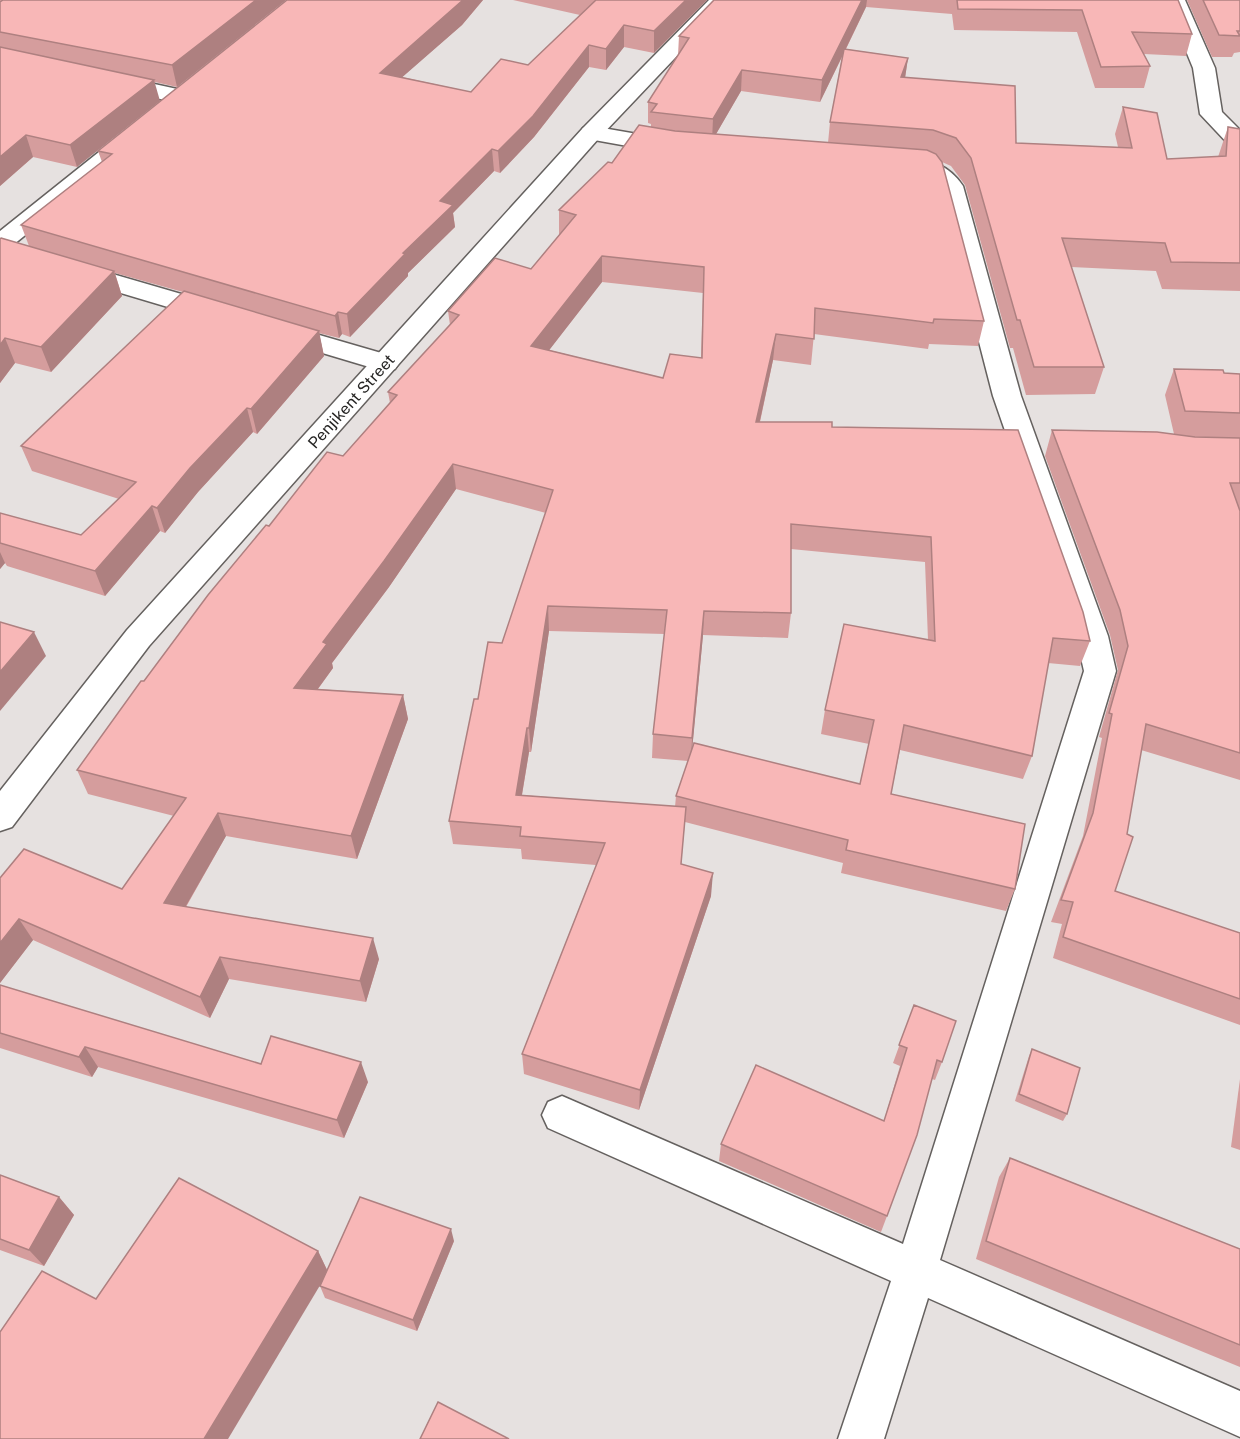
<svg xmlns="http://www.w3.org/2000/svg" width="1240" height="1439" font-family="'Public Sans',sans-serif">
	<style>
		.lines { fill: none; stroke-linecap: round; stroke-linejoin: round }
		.minor-casing { stroke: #65615f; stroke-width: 3 }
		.primary-casing { stroke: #65615f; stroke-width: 3 }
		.minor { fill: #fff; fill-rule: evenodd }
		.primary { fill: #fff; fill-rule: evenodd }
		.wall { fill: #d59d9d; fill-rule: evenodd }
		.shaded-wall { fill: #ae8080 }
		.building { fill: #f8b7b7; stroke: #ae8080; stroke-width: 1.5; fill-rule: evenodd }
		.labels { text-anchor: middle; stroke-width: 5; stroke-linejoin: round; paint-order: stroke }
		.street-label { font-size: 16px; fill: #272625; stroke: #fff }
	</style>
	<rect width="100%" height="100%" fill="#e6e1e0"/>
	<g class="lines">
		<g class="minor-casing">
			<g id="minor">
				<polygon points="1165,0 1185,0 1215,68 1222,112 1240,130 1240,150 1232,148 1200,114 1193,68"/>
				<polygon points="113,75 191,92 194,97 191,102 183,104 105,87 102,82 105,77"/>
				<polygon points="137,126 145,128 148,133 145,138 13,245 226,307 230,313 226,319 217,321 208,319 0,257 0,231 129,128"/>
				<polygon points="591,126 672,140 680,142 684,147 680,152 672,154 583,138 580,133 583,128"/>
				<path d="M906,158C931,160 948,164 963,186L1021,396L1108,636L1116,671L940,1260L1240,1391V1437L928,1298L884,1439H838L891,1281L548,1128L542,1115L548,1102L562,1096L903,1244L1084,671L1076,636L993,396L939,187L924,174L898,170L894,165L898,160Z"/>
				<polygon points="278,323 395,357 399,363 395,369 386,372 269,337 265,331 269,325"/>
			</g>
		</g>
		<g class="primary-casing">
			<polygon id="primary" points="709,0 730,0 599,138 149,646 12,827 0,831 0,791 127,630 583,128"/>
		</g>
		<use href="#minor" class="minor"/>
		<use href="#primary" class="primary"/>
	</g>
	<g class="wall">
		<polygon points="0,0 286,0 177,87 155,82 77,167 33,157 0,186"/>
		<polygon points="287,0 483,0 462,25 402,77 471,92 528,65 580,15 513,0 707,0 654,53 624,47 606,70 589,67 534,137 500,173 494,171 453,213 455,227 408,273 408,276 350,337 342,334 339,338 319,333 324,356 257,434 253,432 198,492 165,533 160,531 105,596 7,566 5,563 0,569 0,513 81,535 119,499 32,471 21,446 183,292 115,273 122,296 51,372 15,363 0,383 0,239 29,246 21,225 102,162 98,151"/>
		<path d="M714,0H1178L1192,34L1186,56L1144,54L1150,66L1144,88H1095L1077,32L954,30L952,14L866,7L846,49L908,58L905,77L1016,143L1118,147L1115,134L1123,107L1167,159L1218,157L1228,127L1240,129V291L1162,289L1156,271L1071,267L1104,367L1095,394L1026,395L1013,348H1010L965,185L951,166L942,162L984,321L978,346L929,344L928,349L814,334L811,365L773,360L760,422L832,427L1090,641L1080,666L1048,663L1032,756L1023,779L900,750L891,794L1015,889L1006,911L841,873L843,863L685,822L681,865L711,896L639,1110L524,1074L522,1054L596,865L522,859L521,849L453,844L449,821L478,699L502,643L546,513L456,489L389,587L332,663L333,668L318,689L403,695L408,719L357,859L226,836L186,907L379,959L366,1002L229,979L210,1018L33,940L0,983V878L122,889L174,816L88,794L77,770L144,681L269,526L343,456L390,403L388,392L450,325L448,311L531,269L559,235V210L651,127V124L648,123V102L678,55L679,36ZM842,57L830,122L828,143L716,134L741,91L820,102ZM602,282L703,293L701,358L663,378L549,350ZM791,549L925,562L928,640L825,710L821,734L869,744L860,784L692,750L703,635L788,638L791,613ZM549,631L665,634L653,734L652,758L688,761L676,796L675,807L522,795L529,752H531Z"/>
		<polygon points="1187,0 1240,0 1240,52 1234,53 1232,57 1212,57"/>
		<polygon points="1174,369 1240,374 1240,509 1239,509 1240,511 1240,780 1141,750 1115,891 1240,933 1240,1025 1053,958 1062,924 1051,922 1083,836 1102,738 1099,737 1118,670 1110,635 1045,456 1052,430 1174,434 1165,395"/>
		<polygon points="0,985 261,1064 368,1082 344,1138 98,1067 92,1077 0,1048"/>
		<polygon points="914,1005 942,1062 935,1080 932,1079 887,1216 881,1232 719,1161 721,1144 884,1121 900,1066 893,1063"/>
		<polygon points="1032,1049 1067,1114 1063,1121 1015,1101 1029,1056"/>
		<polygon points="1240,1079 1240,1150 1231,1147"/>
		<polygon points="1010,1158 1240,1249 1240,1367 976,1259 999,1177"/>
		<polygon points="0,1175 59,1197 74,1215 44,1266 0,1250"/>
		<polygon points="454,1241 417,1331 325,1298 320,1286 96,1299 318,1251 327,1270"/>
	</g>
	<g class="shaded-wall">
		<polygon points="256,0 286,0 177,87 172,65"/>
		<polygon points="463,0 483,0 462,25 383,94 380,73"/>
		<polygon points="686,0 707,0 654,53 654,31"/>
		<polygon points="862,0 867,0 866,7 820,102 822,80"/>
		<polygon points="624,25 624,47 606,70 606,49"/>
		<polygon points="589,45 589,67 534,137 500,173 498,151"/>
		<polygon points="908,58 904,85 901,77"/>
		<polygon points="742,70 741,91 712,141 713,119"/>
		<polygon points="154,80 160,101 77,167 70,145"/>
		<polygon points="26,135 33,157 0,186 0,157"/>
		<polygon points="492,149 494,171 453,213 455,227 408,273 408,276 350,337 347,314 403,253 440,201"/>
		<polygon points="602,256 602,282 533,371 531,346"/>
		<polygon points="114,271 122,296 51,372 41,347"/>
		<polygon points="338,312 342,334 339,338 335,316"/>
		<polygon points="319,331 324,356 257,434 251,409"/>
		<polygon points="776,334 773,360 754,448 756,422"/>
		<polygon points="5,338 15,363 0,383 0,345"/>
		<polygon points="247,408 253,432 198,492 165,533 157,508 190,468"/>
		<polygon points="453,464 456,489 389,587 332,663 333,668 301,712 294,688 323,642"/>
		<polygon points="152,506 160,531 105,596 95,571"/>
		<polygon points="0,552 5,563 0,569"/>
		<polygon points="548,606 549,631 531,752 529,728"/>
		<polygon points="704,611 703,635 691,761 692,738"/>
		<polygon points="34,632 46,656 0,711 0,672"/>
		<polygon points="403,695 408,719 357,859 351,836"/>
		<polygon points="527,728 529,752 518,818 516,795"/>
		<polygon points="218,813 226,836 175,925 164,903"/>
		<polygon points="713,873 711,896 639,1110 640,1090"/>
		<polygon points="19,919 33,940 0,983 0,943"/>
		<polygon points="373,938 379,959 366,1002 360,981"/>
		<polygon points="220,957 229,979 210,1018 200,997"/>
		<polygon points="85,1047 98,1067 92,1077 79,1057"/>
		<polygon points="361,1062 368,1082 344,1138 337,1120"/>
		<polygon points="59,1197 74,1215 44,1266 29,1250"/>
		<polygon points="451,1229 454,1241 417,1331 413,1320"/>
		<polygon points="318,1251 328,1272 228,1439 204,1439"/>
	</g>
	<g class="building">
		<polygon points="3,0 256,0 172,65 0,32 0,2"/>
		<polygon points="287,0 463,0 380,73 471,92 501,59 528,65 596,0 686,0 654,31 624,25 606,49 589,45 533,116 498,151 492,149 440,201 453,205 403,253 405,254 347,314 338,312 335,316 21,225 112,154 98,151"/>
		<polygon points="714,0 862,0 822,80 742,70 713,119 651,112 657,104 648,102 689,38 679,36"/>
		<polygon points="957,0 1178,0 1192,34 1132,32 1150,66 1101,67 1082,10 958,9"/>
		<polygon points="1203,0 1240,0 1240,31 1237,31 1240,36 1219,35"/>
		<polygon points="0,47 154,80 70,145 26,135 0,157"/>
		<polygon points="844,49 908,58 901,77 1015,86 1016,143 1132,148 1123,107 1157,113 1167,159 1226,156 1228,127 1240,129 1240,263 1171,262 1165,243 1062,238 1104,367 1034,367 1020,320 1017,320 971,158 956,138 933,130 830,122"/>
		<path d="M639,125L675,131L927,150L936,154L942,162L984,321L934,319L933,323L815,308L814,339L776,334L756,422H832V427L1018,430L1083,612L1090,641L1053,638L1032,756L904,725L891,794L1025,824L1015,889L846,850L848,840L676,796L694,743L860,784L874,720L825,710L844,624L935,641L931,537L791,524V613L704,611L692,738L653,734L667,610L548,606L529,728H527L516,795L686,807L681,864L713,873L640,1090L522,1054L605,843L520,836L521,827L449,821L474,699H478L488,642L502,643L553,490L453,464L384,561L323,642L327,644L294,688L403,695L351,836L218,813L164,903L373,938L360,981L220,957L200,997L19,919L0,943V878L24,849L122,889L186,798L77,770L141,681H144L208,595L266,525L269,526L327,452L343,456L397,395L388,392L459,315L448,311L495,258L531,269L576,215L559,210L608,162L612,163ZM602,256L704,267L702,358L670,354L663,378L531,346Z"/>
		<polygon points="1,238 114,271 41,347 5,338 0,345 0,239"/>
		<polygon points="184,291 319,331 251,409 247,408 190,468 157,508 152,506 95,571 0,543 0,513 81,535 136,482 21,446"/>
		<polygon points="1174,369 1223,370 1224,373 1240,374 1240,413 1185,411"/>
		<polygon points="1052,430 1157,432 1195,437 1240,438 1240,483 1230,483 1240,511 1240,753 1146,724 1127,834 1133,837 1115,891 1240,933 1240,999 1063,937 1073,902 1061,900 1093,813 1112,714 1109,713 1128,646 1120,610"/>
		<polygon points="0,622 34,632 0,672"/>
		<polygon points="0,985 261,1064 271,1036 361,1062 337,1120 85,1047 79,1057 0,1033"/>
		<polygon points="914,1005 956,1021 942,1062 937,1060 917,1135 887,1216 721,1144 756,1065 884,1121 907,1048 899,1045"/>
		<polygon points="1032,1049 1080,1068 1067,1114 1019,1094"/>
		<polygon points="1010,1158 1240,1249 1240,1345 986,1241"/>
		<polygon points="0,1175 59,1197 29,1250 0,1239"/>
		<polygon points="179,1178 318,1251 204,1439 0,1439 0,1332 42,1271 96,1299"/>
		<polygon points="360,1197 451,1229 413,1320 320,1286"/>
		<polygon points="438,1402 509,1439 420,1439"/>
	</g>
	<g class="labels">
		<g class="street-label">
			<text transform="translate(351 401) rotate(-48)" y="6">Penjikent Street</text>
		</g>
	</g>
</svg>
